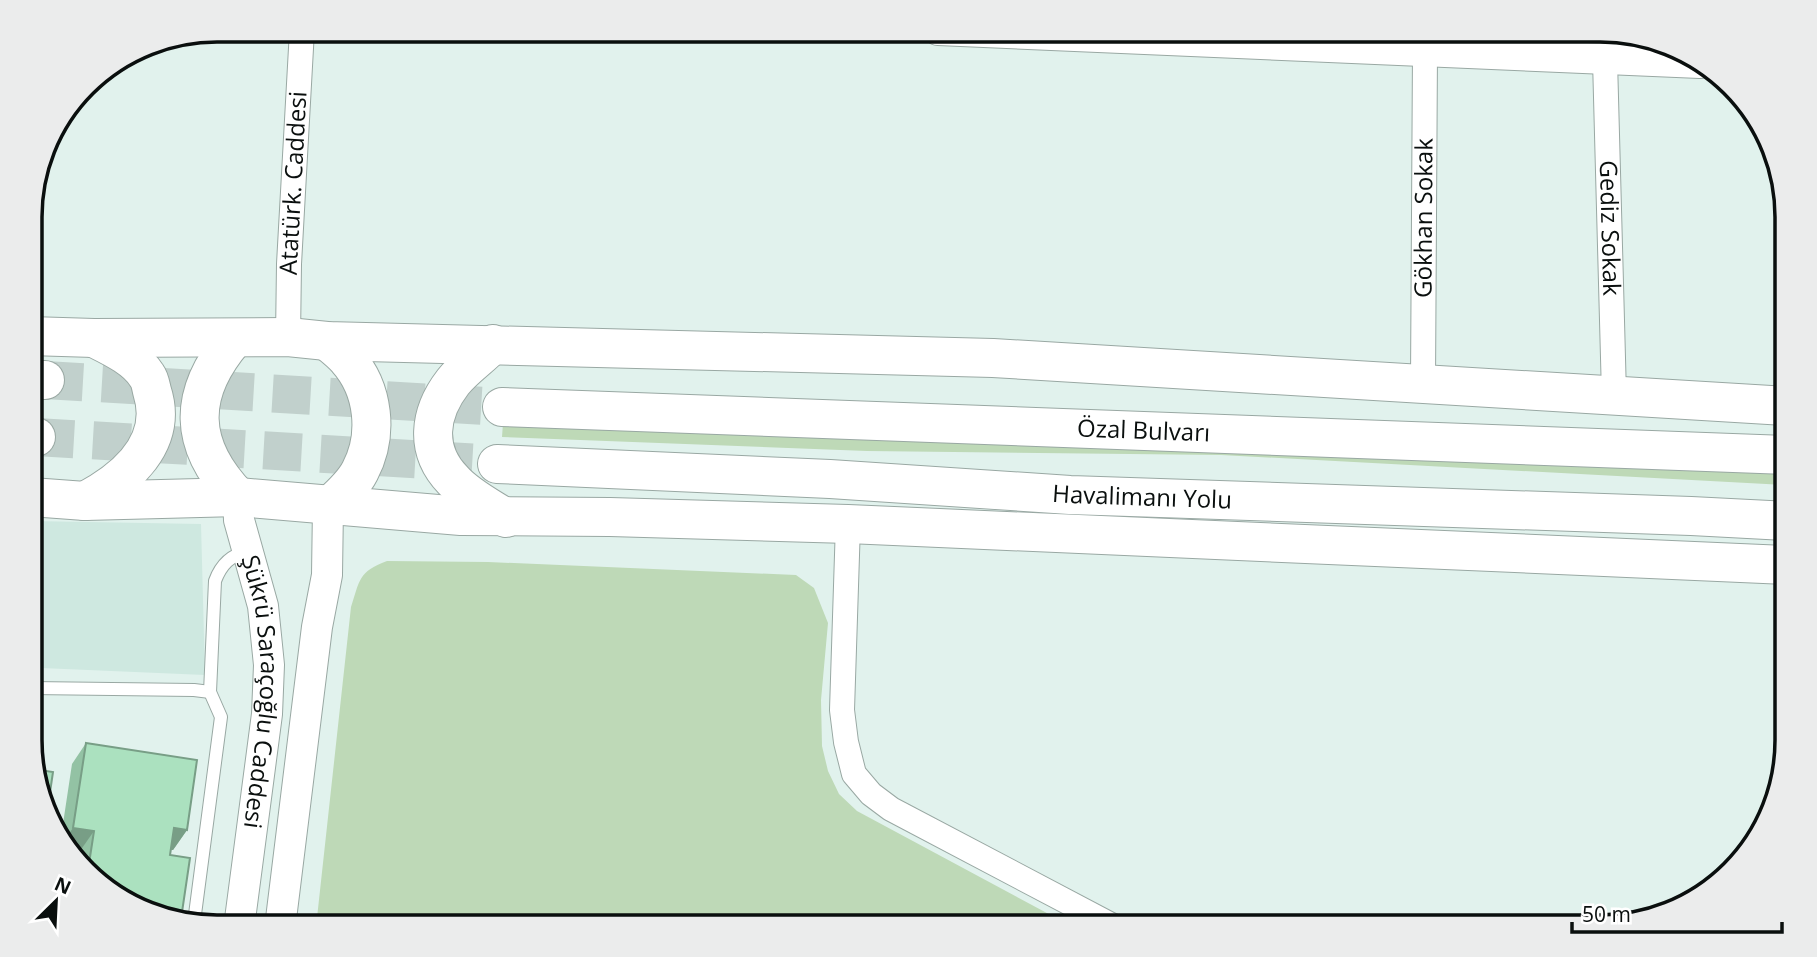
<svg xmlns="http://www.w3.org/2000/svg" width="1817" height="957" font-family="'Open Sans',sans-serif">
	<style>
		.built { fill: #cee8e0 }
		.green { fill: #bed9b7 }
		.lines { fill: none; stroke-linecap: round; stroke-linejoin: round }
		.trunk-tunnel { stroke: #c1d0cc; stroke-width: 38; stroke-dasharray: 38 19; stroke-linecap: butt }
		.service-casing { stroke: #99a8a3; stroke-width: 14 }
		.minor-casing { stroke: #99a8a3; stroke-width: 26 }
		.tertiary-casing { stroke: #99a8a3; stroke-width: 32 }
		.trunk-casing { stroke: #99a8a3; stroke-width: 40 }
		.service { stroke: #fff; stroke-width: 12 }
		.minor { stroke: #fff; stroke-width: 24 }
		.tertiary { stroke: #fff; stroke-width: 30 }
		.trunk { stroke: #fff; stroke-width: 38 }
		.wall { fill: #93c2a4 }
		.shaded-wall { fill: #789e86 }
		.building { fill: #abe1bf; stroke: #789e86; stroke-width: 2 }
		.labels { text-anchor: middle; stroke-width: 5; stroke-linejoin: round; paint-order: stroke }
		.street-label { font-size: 24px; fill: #0a0f0e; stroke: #fff }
		.rim { fill: none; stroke: #0a0f0e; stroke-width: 3.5 }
	</style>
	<rect width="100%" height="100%" fill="#e1f2ed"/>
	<polygon class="built" points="31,521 201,524 205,675 41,668 31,686"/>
	<g class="green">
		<polygon points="503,423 1786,472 1787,485 1221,455 867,451 502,437"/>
		<path d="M387,561L488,562L796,575L814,588L828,623L821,700L822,746L828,771L839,794L857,811L1073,927H316L351,607C360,580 358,572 387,561Z"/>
	</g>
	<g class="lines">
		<g class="trunk-tunnel">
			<polyline points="45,380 502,407"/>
			<polyline points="36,437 497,464"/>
		</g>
		<g class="service-casing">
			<g id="service">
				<polyline points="31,688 194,690 210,692"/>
				<path d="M194,922L221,717L210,692L215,581C221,565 230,555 247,552"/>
			</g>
		</g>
		<g class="minor-casing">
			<g id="minor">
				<path id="s1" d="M1605,60L1614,395"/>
				<path id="s2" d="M288,337L289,264L302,30"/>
				<path id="s3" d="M1423,382L1425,51"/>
				<polyline points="848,524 842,710 846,742 854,774 871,794 891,809 1115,927"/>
			</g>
		</g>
		<g class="tertiary-casing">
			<g id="tertiary">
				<polyline points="938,30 1700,63"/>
				<path id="s4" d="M238,497L239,520L263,606L269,665L267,714L239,927"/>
				<polyline points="280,927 317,627 327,575 328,507"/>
			</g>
		</g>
		<g class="trunk-casing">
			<g id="trunk">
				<polyline points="30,336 94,338 288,337 327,341 993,358 1786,406"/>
				<path d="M234,339C187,394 188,445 238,497"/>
				<path d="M327,341C333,346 341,352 347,359C374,389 379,435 360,471C353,485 340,496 328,507"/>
				<path d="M493,344C481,357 464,368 453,382C429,413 424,450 453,480C467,496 489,507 506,518"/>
				<polyline points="31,380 45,380"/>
				<path id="s5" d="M502,407L1786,455"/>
				<polyline points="31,437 36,437"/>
				<path id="s6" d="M497,464L830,479L1070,495L1691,516L1787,521"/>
				<polyline points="31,497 85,501 238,497 461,516 610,517 848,524 1787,565"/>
				<path d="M85,501C126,479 169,443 152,391C151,387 150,380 147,376C136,358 112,347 94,338"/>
			</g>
		</g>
		<use href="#service" class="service"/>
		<use href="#minor" class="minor"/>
		<use href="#tertiary" class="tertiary"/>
		<use href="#trunk" class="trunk"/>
	</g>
	<polygon class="wall" points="86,743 187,830 173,850 170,850 134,908 78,862 80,851 66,849 61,837 72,764"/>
	<g class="shaded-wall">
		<polygon points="73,828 94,831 80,851 66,849 63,842"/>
		<polygon points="174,828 187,830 173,850 160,848"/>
	</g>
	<g class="building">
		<polygon points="86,743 197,760 187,830 174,828 170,855 190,858 181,919 134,908 88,870 94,831 73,828"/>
		<polygon points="33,769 53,772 48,806"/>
	</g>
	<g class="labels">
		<g class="street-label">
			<text dy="8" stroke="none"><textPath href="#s2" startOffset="154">Atatürk. Caddesi</textPath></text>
			<text dy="8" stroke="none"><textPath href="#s3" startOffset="164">Gökhan Sokak</textPath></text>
			<text dy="8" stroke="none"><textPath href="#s1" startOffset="168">Gediz Sokak</textPath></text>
			<text dy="8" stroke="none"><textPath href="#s5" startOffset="642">Özal Bulvarı</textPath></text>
			<text dy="8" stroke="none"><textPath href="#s6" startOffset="646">Havalimanı Yolu</textPath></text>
			<text dy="8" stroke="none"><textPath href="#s4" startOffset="198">Şükrü Saraçoğlu Caddesi</textPath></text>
		</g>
	</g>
	<path d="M0 0H1817V957H0ZM217 42H1600A175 175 0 0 1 1775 217V740A175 175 0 0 1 1600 915H217A175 175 0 0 1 42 740V217A175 175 0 0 1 217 42Z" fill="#ebecec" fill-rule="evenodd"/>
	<path class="rim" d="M217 42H1600A175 175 0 0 1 1775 217V740A175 175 0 0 1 1600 915H217A175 175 0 0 1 42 740V217A175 175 0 0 1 217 42Z"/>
	<g transform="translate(56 901) rotate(24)" stroke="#ffffff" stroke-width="5" paint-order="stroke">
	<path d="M0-5L12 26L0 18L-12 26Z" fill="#0a0f0e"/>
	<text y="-10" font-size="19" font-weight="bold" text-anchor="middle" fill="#0a0f0e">N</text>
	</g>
	<path d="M1572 922v10h210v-10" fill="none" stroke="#0a0f0e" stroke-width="3.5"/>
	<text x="1582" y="922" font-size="21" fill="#0a0f0e" stroke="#ffffff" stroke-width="5" paint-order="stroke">50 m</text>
</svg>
